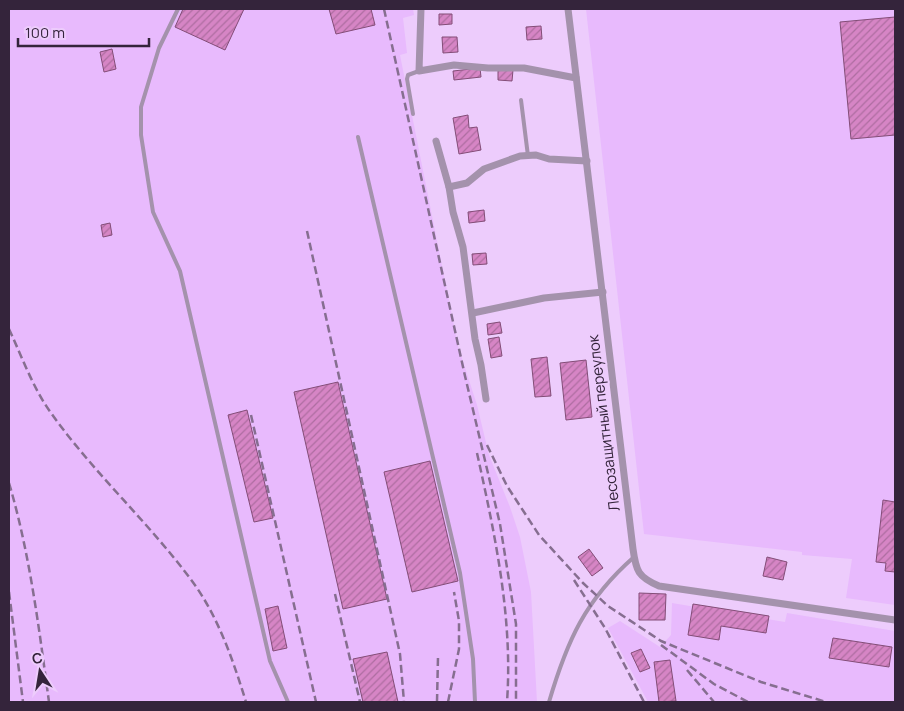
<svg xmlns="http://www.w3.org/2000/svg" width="904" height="711" font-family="Manrope,sans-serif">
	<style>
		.built { fill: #e8bafd }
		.building { fill: url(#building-hatch); stroke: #834d77 }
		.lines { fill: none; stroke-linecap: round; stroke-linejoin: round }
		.lane { stroke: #a492ac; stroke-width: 4 }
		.street { stroke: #a492ac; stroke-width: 7 }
		.rail { stroke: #866e90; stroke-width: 2.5; stroke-dasharray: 8 4; stroke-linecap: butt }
		.labels { text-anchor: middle; stroke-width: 4; stroke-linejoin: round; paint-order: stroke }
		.street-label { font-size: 15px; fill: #34243b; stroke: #edccfc }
	</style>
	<defs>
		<pattern id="building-hatch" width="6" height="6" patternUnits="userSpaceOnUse" patternTransform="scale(1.25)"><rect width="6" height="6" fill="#d685c5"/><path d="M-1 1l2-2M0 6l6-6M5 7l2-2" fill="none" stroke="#ae6da1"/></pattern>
	</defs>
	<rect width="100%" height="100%" fill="#edccfc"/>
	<g class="built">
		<polygon points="9,9 413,9 414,15 403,18 407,53 400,55 458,346 477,405 489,455 510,507 520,537 531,592 537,702 9,702"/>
		<polygon points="586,9 895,9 895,605 846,598 852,559 802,555 802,552 644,534"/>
		<polygon points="672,603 785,622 787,613 895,631 895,702 648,702 608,628 620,621 660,647 671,635"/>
	</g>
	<g class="building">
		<polygon points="183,9 244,9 225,50 175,27"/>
		<polygon points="329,9 371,9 375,25 336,34"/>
		<polygon points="439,14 452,14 452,24 439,25"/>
		<polygon points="895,17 895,135 851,139 840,22"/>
		<polygon points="541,26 542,39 527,40 526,27"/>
		<polygon points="442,37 457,37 458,52 443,53"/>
		<polygon points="112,49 116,69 104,72 100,52"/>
		<polygon points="480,68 481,77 454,80 453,71"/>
		<polygon points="498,69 513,70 512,81 498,80"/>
		<polygon points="468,115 469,128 477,127 481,150 459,154 453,118"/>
		<polygon points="484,210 485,221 469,223 468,212"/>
		<polygon points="110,223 112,235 103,237 101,225"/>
		<polygon points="486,253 487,264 473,265 472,254"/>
		<polygon points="500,322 502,333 488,335 487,324"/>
		<polygon points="499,337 502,356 491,358 488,339"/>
		<polygon points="547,357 551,396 535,397 531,359"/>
		<polygon points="586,360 592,417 566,420 560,363"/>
		<polygon points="338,382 387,599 343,609 294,392"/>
		<polygon points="247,410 273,518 254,522 228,415"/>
		<polygon points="430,461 458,581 412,592 384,472"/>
		<polygon points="883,500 895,502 895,572 885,571 886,563 876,562"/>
		<polygon points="589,549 603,568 592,576 578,557"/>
		<polygon points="767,557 787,562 783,580 763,576"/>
		<polygon points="639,593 666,594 665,620 639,620"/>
		<polygon points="693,604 769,616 766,633 721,626 719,640 688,635"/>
		<polygon points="278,606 287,648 273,651 265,609"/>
		<polygon points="833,638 892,647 889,667 829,658"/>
		<polygon points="641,649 650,668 640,672 631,653"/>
		<polygon points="387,652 398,702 363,702 353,659"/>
		<polygon points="670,660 676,701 659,702 654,662"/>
	</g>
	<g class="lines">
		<g class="lane">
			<polyline points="178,9 159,48 141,107 141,135 153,212 180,271 270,661 288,702"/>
			<polyline points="521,100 528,156"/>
			<polyline points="413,114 407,79 408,75 419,71"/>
			<polyline points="358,137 460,573 473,659 475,702"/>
			<path d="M549,702C567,641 585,600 634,557"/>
		</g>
		<g class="street">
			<polyline points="421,9 419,71 454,65 488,68 524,68 576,78"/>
			<path d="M568,9L633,549C636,571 638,577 659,586L895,620"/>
			<polyline points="436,141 449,187 453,212 463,247 475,339 481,365 486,399"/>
			<polyline points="449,187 467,183 484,169 520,156 536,155 549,159 587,161"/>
			<polyline points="473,313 544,298 603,292"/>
		</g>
		<g class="rail">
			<polyline points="384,9 465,376 500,524 516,624 516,702"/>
			<polyline points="307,231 400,654 404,702"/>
			<path d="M9,329C22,357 33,388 51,413C95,475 153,526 197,588C220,622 234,663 246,702"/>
			<polyline points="251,415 316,702"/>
			<polyline points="487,445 507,486 539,535 583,583 608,606 661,641 761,682 826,702"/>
			<path d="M477,453C495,535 513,618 507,702"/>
			<path d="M9,483C30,554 39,629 49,702"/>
			<polyline points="574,580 605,628 644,702"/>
			<polyline points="9,592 23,702"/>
			<polyline points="335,594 360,702"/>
			<polyline points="661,645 714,684 748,702"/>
			<polyline points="687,670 714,702"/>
			<polyline points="437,702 438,657"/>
			<polyline points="448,702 459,649 459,621 454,592"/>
		</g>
	</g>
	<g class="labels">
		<g class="street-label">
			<text transform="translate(604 423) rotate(-97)" y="5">Лесозащитный переулок</text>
		</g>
	</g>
	<rect width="904" height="711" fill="none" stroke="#34243b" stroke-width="20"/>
	<g transform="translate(40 671) rotate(348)" stroke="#edccfc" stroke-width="4" paint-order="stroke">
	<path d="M0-4L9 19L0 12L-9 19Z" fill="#34243b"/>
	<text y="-8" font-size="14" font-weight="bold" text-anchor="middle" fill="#34243b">С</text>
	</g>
	<path d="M18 38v8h131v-8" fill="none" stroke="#34243b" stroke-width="2.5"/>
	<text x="25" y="38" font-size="15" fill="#34243b" stroke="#edccfc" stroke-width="4" paint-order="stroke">100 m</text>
</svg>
